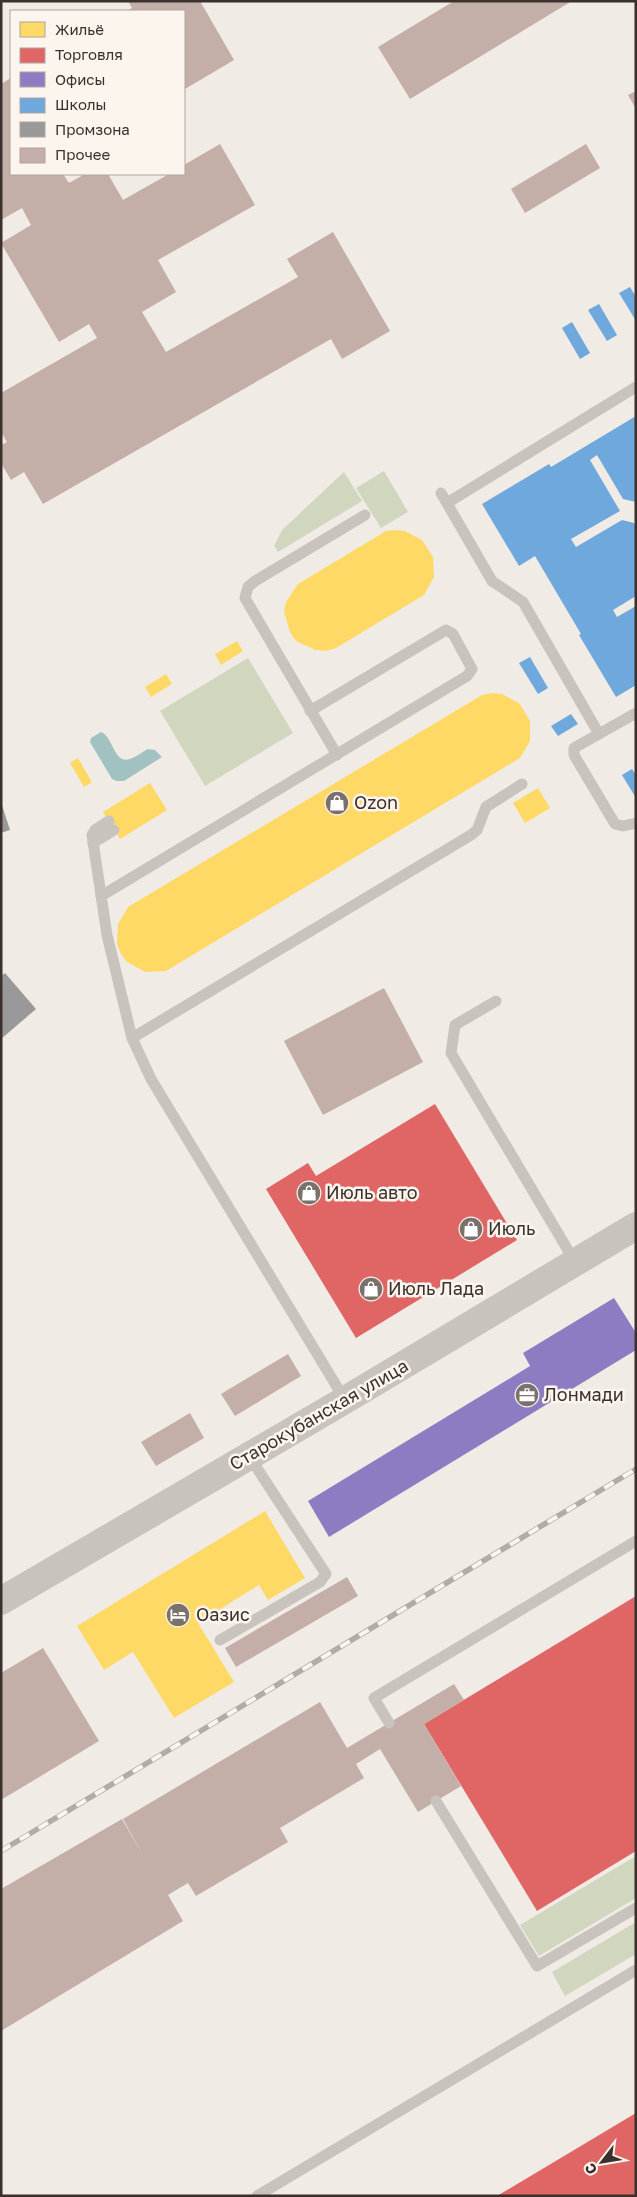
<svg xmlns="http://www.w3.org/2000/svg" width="637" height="2197" font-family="'Golos Text',sans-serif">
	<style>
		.green { fill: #d1d6bf }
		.water { fill: #a1c2c1 }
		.homes { fill: #ffd966 }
		.shops { fill: #e06666 }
		.offices { fill: #8e7cc3 }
		.schools { fill: #6fa8dc }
		.industry { fill: #999 }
		.building { fill: #c3afa7 }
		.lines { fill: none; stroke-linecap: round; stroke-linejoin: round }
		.service { stroke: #c9c3be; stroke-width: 11 }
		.tertiary { stroke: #c9c3be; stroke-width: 28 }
		.rail-casing { stroke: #b1aca8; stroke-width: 5.5 }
		.rail { stroke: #fbf5ee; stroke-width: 4; stroke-dasharray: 11; stroke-linecap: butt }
		.labels { text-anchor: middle; stroke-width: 5; stroke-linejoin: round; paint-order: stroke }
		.poi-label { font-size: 18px; fill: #3b302b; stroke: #fbf5ee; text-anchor: start }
		.street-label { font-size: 18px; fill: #3b302b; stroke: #fbf5ee }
	</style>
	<rect width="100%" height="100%" fill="#f0ebe5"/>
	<g class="green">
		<polygon points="384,471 408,512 381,528 356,488"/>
		<polygon points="344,472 362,501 278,552 274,546 282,530"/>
		<polygon points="248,658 293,733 205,786 160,711"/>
		<polygon points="636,1856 636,1898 539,1956 520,1925"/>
		<polygon points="636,1922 636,1954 565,1996 552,1972"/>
	</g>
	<path class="water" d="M101,732C113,736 114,765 130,759C136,757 142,752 148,749L155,750L162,757L124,781H117L112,779L90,742L91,738Z"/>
	<g class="homes">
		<polygon points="395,530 405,531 422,540 433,557 434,577 424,595 336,648 326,651 315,650 296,641 290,632 284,612 286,602 298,584 386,531"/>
		<polygon points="237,641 243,651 221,665 215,654"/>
		<polygon points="166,674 172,684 151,697 145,687"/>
		<polygon points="492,693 502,694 520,704 530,721 530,741 520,758 166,971 145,972 127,962 121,954 117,944 118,924 128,907 482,695"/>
		<polygon points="78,758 92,782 84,787 70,763"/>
		<polygon points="150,783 167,810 120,839 103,812"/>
		<polygon points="538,788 550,808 525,823 513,803"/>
		<polygon points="265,1511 305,1578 268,1600 259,1585 198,1623 234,1682 174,1718 133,1652 104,1670 77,1626"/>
	</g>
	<g class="shops">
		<polygon points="435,1104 517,1240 356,1338 266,1189 308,1163 316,1176"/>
		<polygon points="636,1596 636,1851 537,1911 424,1724"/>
		<polygon points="636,2113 636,2196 497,2196"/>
	</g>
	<polygon class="offices" points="614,1298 636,1333 636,1350 329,1537 308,1501 530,1366 523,1353"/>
	<g class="schools">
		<polygon points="630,287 636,297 636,321 619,293"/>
		<polygon points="599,304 617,335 607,341 588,310"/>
		<polygon points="572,322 590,353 580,359 562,328"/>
		<polygon points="636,416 636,502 623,499 597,455 590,460 620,511 571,539 576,547 622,520 634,523 636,526 636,596 613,610 617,617 636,606 636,685 616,697 579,635 581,634 535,556 519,566 482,504 549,464 551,467"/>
		<polygon points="530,657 548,688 538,694 519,663"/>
		<polygon points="571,714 578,724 558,736 551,726"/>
		<polygon points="632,769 636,775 636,798 622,775"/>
	</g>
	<g class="industry">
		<polygon points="1,802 10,830 1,833"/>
		<polygon points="5,973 36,1009 1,1039 1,976"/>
	</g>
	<g class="building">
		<polygon points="128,1 200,1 234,60 185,89 184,86 184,11 127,11 132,8"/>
		<polygon points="454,1 572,1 410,99 378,47"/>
		<polygon points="11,78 11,174 63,174 69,183 85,174 108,174 123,200 169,174 184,174 184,165 220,144 255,205 158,260 176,292 142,312 166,352 298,277 287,259 333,232 390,331 342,359 331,339 43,504 24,472 11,480 1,463 1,445 7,442 1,432 1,393 97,338 89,324 59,342 1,243 31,225 22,208 1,220 1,84"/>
		<polygon points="636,91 636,109 628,95"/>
		<polygon points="586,144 600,168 525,213 511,189"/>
		<polygon points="384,988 423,1062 323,1115 284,1041"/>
		<polygon points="288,1354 301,1376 235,1416 221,1394"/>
		<polygon points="190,1413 204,1438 156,1466 141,1442"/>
		<polygon points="347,1577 358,1596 236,1667 225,1648"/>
		<polygon points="43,1648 99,1741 1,1800 1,1673"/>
		<polygon points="454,1684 464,1700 424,1724 461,1786 418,1812 380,1749 356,1764 364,1778 280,1828 288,1842 196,1896 188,1883 168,1895 183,1921 1,2031 1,1889 122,1819 143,1855 123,1819 320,1702 347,1748"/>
	</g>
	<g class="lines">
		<g class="service">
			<polyline points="441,493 492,581 523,602 599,734"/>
			<polyline points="447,503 636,387"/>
			<polyline points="636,713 574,748 574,755 615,824 623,826 636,823"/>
			<polyline points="337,755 245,598 248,587 255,581 365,515"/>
			<polyline points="109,821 95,830 92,835 107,935 132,1038 151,1079 345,1400"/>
			<polyline points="93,843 114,830"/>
			<polyline points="101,896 467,676 472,669 453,634 446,630 310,711"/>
			<polyline points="496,1001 455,1025 451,1053 575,1262"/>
			<polyline points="132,1038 471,835 477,830 486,807 522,784"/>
			<polyline points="220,1640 320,1582 326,1574 249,1456"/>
			<polyline points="389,1723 374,1698 636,1541"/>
			<polyline points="436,1801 537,1966 636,1908"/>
			<polyline points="257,2196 636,1970"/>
		</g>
		<polyline class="tertiary" points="1,1601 345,1400 636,1226"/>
		<g class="rail-casing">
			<polyline id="rail" points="1,1851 636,1469"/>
		</g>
		<use href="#rail" class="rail"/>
	</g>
	<defs>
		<g id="shop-disc" transform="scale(1.25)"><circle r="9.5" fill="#7a716c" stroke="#fbf5ee"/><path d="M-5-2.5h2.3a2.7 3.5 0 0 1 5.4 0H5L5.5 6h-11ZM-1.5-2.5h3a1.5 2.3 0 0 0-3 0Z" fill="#fff"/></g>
		<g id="office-disc" transform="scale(1.25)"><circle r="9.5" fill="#7a716c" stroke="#fbf5ee"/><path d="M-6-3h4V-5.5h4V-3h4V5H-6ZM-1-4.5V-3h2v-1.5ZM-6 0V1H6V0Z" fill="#fff"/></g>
		<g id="hotel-disc" transform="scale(1.25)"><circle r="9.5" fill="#7a716c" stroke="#fbf5ee"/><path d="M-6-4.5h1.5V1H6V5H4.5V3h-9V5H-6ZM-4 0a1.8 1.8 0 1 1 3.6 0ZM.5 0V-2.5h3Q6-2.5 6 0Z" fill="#fff"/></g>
	</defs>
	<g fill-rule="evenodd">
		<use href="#shop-disc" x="337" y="803"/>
		<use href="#shop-disc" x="309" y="1193"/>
		<use href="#shop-disc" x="471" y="1229"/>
		<use href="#shop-disc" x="371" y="1289"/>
		<use href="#office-disc" x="527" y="1395"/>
		<use href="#hotel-disc" x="178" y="1615"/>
	</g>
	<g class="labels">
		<g class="poi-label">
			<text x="354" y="809">Ozon</text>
			<text x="326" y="1199">Июль авто</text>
			<text x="488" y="1235">Июль</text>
			<text x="388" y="1295">Июль Лада</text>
			<text x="544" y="1401">Лонмади</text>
			<text x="196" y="1621">Оазис</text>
		</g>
		<g class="street-label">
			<text transform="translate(319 1415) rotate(-30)" y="6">Старокубанская улица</text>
		</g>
	</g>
	<rect width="637" height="2197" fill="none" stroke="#3b302b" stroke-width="5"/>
	<rect x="10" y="10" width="175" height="165" fill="#fbf5ee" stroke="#aea6a0"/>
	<rect x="20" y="22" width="25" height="15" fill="#ffd966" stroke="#aea6a0"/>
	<text x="55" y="35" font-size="15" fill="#3b302b">Жильё</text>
	<rect x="20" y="48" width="25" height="15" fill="#e06666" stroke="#aea6a0"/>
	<text x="55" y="60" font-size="15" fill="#3b302b">Торговля</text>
	<rect x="20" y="72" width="25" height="15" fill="#8e7cc3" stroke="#aea6a0"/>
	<text x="55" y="85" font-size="15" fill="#3b302b">Офисы</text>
	<rect x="20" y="98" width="25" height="15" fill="#6fa8dc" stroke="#aea6a0"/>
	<text x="55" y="110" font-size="15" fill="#3b302b">Школы</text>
	<rect x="20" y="122" width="25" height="15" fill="#999999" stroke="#aea6a0"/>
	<text x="55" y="135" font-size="15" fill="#3b302b">Промзона</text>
	<rect x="20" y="148" width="25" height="15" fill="#c3afa7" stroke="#aea6a0"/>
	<text x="55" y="160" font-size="15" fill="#3b302b">Прочее</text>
	<g transform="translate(602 2162) rotate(239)" stroke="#fbf5ee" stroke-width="4" paint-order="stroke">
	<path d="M0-4L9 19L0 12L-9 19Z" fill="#3b302b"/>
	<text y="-8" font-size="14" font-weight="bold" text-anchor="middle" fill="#3b302b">С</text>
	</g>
</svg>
